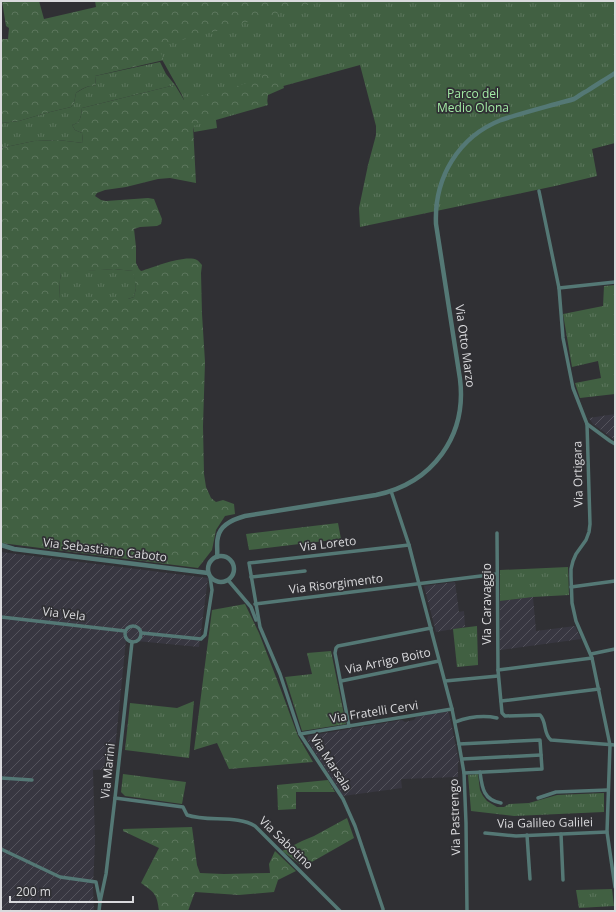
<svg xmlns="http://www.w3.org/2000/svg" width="616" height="912" font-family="'Open Sans',sans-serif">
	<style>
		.industrial { fill: url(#industrial-furrows) }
		.grass { fill: url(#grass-tufts) }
		.forest { fill: url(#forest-crowns); fill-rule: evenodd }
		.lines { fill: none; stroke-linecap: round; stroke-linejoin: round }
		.minor { stroke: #547875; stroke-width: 3.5 }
		.tertiary { stroke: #547875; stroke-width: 4.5 }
		.labels { text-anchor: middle; stroke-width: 3.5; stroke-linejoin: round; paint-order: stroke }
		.park-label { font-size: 12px; fill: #a3eba5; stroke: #303034 }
		.street-label { font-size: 12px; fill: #dadadd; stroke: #303034 }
	</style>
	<defs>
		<pattern id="industrial-furrows" width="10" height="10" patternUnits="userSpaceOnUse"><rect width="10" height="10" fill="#383741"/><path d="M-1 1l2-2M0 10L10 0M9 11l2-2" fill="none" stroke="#54535c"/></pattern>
		<pattern id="grass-tufts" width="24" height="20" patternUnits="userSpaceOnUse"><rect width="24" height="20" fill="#416042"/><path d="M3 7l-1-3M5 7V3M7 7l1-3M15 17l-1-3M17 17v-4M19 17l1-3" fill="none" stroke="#5c765d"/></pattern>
		<pattern id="forest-crowns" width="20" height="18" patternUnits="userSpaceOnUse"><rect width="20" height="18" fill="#416042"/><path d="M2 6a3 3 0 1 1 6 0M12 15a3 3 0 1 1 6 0" fill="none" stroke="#5c765d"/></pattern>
	</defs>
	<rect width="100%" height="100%" fill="#303034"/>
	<g class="industrial">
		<polygon points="615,414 615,440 593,424 589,418"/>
		<polygon points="1,552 208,578 199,647 126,640 113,769 93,770 95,841 93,888 94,911 1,911"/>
		<polygon points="455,582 459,612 464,611 465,627 436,632 424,586"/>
		<polygon points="533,597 536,631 575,626 581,639 500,650 500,601"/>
		<polygon points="447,711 449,713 459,761 458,763 458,777 401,779 402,788 343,796 307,740 308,736 402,720 405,722 414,720 416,717"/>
	</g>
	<g class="grass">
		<polygon points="139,1 615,1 615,143 592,149 597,176 555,186 360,227 359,208 368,165 376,135 376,126 360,65 265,91 268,105 216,120 217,128 194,132 191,117 182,95 132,6"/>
		<path d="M160,62L166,74L175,85L82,108C81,116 81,123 72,125L75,130L82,133L83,143L58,140L34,141L1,148V123L19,121L46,113L71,107L74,103L76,93C83,89 88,85 96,86L95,76Z"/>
		<polygon points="114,269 134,271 136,288 134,297 128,299 59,299 60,280 61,272"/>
		<polygon points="615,285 615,394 580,398 575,383 601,378 598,361 572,367 563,314 603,306 604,286"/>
		<polygon points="568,567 569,595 533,597 500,601 500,570"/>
		<polygon points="477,626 478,665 457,667 453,629"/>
		<polygon points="331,651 346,724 302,731 285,677 312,674 307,653"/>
		<polygon points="194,701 189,758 125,750 130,703 177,708"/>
		<polygon points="123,774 186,782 182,804 125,796 121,792"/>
		<polygon points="478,774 480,790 483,796 487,801 497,807 504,807 509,804 529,803 557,795 604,793 604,812 514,816 471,811 468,775"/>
		<polygon points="612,889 614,906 579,908 576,890"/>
	</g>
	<g class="forest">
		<path d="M2,1H39L44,19L96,7L95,1H315V3L195,37L158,45L161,54L164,60L95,76L96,86C88,85 82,89 76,93L74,103L71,107L46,113L19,121L1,123V39H8L9,28L6,26Z"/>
		<path d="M279,70L284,88L268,95L267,103L193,126L196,183L170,178L158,179L126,187L105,190L97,193L95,196L101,200L106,201L148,198L154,199L162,219L161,224L157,226L140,227L134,229L136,247V263L139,269L141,271C154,267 186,254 197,260C199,261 200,263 202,265L201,273L202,314L205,362L203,426L204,474L206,487L211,498L216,502L223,500L234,504L235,514L225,516L216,530L212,550L198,568L1,543V148L34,141L58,140L83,143L82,133L75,130L72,125C81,123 81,116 82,108L175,85L184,100L234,87L262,78V74ZM114,269L133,271L136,288L134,297L128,299H59L60,280L61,273Z"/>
		<polygon points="338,523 341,539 249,550 246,534"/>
		<polygon points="245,604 259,633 281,690 298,736 313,762 229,769 217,743 194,750 212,610"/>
		<polygon points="328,780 335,792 296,792 296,809 278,810 277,785"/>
		<polygon points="347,818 354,838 310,863 301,865 282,851 302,841 314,836"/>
		<path d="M192,827L197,865L200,873L224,874L270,873L269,864L275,851L296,871L278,880L274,892L239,895L195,892L188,911H159C157,894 155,893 141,883L159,848L123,831V829Z"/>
	</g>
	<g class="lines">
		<g class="minor">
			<polyline points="539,191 559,288 563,338 573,388 587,424 590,524 589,532 586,540 576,554 573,561 571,569 571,576 572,603 576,621 592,658 610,745 607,832 615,887"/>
			<polyline points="559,288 615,282"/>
			<polyline points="587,424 610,441 615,444"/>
			<polyline points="391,491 409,545 419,584 452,709 459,744 464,773 466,823 467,911"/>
			<path d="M497,533L498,670L502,713L505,716L540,715C547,722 543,734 551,740L615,745"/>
			<polyline points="251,577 305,571"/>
			<polyline points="228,580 251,607 256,620"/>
			<polyline points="571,587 615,581"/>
			<polyline points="255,604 497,574"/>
			<polyline points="1,617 125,631"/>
			<circle cx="133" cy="634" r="8"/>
			<polyline points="142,633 201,639 205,635 212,590 210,577"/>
			<polyline points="591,654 615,649"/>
			<polyline points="498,670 592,658"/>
			<polyline points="341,681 439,661"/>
			<polyline points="445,681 498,676"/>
			<polyline points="501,701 599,689"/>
			<path d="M455,722C469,717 483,715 497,718"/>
			<polyline points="349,726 335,653 336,648 338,646 431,628"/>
			<polyline points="300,734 452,709"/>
			<polyline points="459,744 540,740 542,769 464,773"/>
			<polyline points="462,759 541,755"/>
			<path d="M480,772C482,787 483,800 501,803"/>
			<polyline points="1,778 32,780"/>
			<path d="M115,798L183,807L187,815C207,822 238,815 255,826L340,911"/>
			<polyline points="538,798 556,792 608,790"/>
			<polyline points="485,833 516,836 607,832"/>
			<polyline points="561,834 563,880"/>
			<polyline points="527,835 530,879"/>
			<polyline points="1,849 60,877 96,882 100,902 99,911"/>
			<polyline points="100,902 106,874 115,798 132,642"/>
			<polyline points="383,911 383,909 355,826 343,799 300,734 280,674 260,627 249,563 409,545"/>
		</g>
		<g class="tertiary">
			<polyline points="1,545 14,549 208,573"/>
			<circle cx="221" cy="569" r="13"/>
			<path d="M217,557C218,550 216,543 218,537C220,525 234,519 245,516L376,495C433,483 467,436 460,379L436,224C434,178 458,137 501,120C519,114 538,109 556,104C562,102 568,101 574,99C578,97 582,93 587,91C596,85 606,79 615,73"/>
		</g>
	</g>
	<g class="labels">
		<g class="park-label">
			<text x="473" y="98">Parco del<tspan x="473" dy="14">Medio Olona</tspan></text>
		</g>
		<g class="street-label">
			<text transform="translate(465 346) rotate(82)" y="4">Via Otto Marzo</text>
			<text transform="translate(578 474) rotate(-91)" y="4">Via Ortigara</text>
			<text transform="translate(328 544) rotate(-7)" y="4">Via Loreto</text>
			<text transform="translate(105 550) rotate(7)" y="4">Via Sebastiano Caboto</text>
			<text transform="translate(336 584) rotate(-7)" y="4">Via Risorgimento</text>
			<text transform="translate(487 604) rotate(-90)" y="4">Via Caravaggio</text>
			<text transform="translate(64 614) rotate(7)" y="4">Via Vela</text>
			<text transform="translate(388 661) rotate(-12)" y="4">Via Arrigo Boito</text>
			<text transform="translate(374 712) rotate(-9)" y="4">Via Fratelli Cervi</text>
			<text transform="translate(331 763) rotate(57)" y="4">Via Marsala</text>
			<text transform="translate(108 771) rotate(-84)" y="4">Via Marini</text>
			<text transform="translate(455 817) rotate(-92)" y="4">Via Pastrengo</text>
			<text transform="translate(545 823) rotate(-1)" y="4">Via Galileo Galilei</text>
			<text transform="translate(286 843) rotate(44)" y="4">Via Sabotino</text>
		</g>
	</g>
	<rect width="616" height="912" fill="none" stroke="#dadadd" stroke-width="4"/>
	<path d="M10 896v6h123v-6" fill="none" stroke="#dadadd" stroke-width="2"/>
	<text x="16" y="896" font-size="12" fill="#dadadd" stroke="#303034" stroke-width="3" paint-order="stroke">200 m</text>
</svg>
